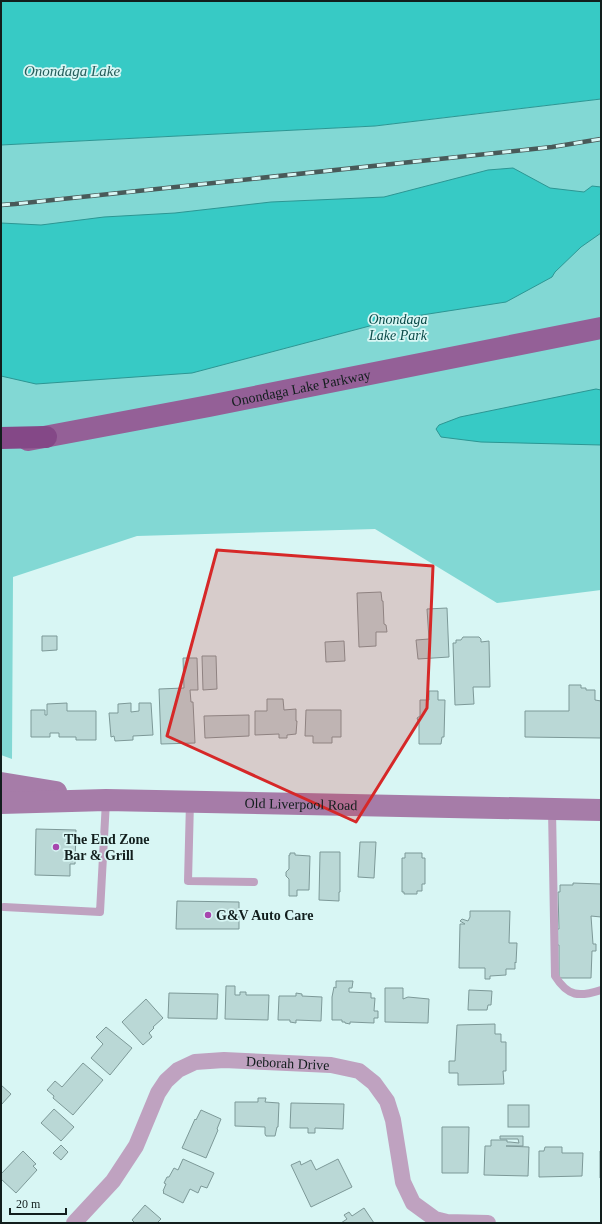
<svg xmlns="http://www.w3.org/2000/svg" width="602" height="1224" font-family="'Times New Roman',serif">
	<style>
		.green { fill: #82d8d4 }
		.water { fill: #37cac5; stroke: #2c9693 }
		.building { fill: #bad8d6; stroke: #7d9998 }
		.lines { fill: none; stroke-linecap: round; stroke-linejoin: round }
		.service { stroke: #bfa2c0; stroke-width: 8 }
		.minor { stroke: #bfa2c0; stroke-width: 16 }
		.secondary { stroke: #a67ca8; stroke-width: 22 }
		.primary { stroke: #946097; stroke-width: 22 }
		.motorway { stroke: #844887; stroke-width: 22 }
		.rail-casing { stroke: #495a59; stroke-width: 4.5 }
		.rail { stroke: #d8f6f4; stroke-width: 3; stroke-dasharray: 9; stroke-linecap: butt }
		.marked { fill: #d62828; fill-opacity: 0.2; stroke: #d62828; stroke-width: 3; stroke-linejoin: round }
		.poi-dot { fill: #a746ae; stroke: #d8f6f4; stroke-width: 1.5 }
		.labels { text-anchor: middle; stroke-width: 3.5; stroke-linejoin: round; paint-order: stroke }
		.park-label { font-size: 14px; font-style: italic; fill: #0a4a48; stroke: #d8f6f4 }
		.street-label { font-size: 14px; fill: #121e1d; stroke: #d8f6f4 }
		.poi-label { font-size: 14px; font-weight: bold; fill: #121e1d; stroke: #d8f6f4; text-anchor: start }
		.water-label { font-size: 15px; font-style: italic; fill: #255e5c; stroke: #d8f6f4 }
	</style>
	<rect width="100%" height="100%" fill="#d8f6f4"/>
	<polygon class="green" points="601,99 601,590 497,603 375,529 137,536 13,577 12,759 1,755 1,145 375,126"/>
	<g class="water">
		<polygon points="1,1 601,1 601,99 375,126 1,145"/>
		<polygon points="513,168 550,188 584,192 592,186 601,187 601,233 581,247 555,272 552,277 506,302 396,319 192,373 36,384 1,376 1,223 41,225 104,217 175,213 271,202 384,197 488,170"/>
		<polygon points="596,389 601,390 601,445 481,442 441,437 436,429 439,425 460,417"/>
	</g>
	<g class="building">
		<polygon points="381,592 382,601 383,601 384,624 386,625 387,632 376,632 376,646 359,647 357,593"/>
		<polygon points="447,608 449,657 418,659 416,640 429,639 427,609"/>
		<polygon points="42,636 57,636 57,650 42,651"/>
		<polygon points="463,637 479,637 481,639 481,642 489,641 490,687 473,687 474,704 455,705 453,643 456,643 456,640 461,640"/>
		<polygon points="344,641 345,661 326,662 325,642"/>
		<polygon points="202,656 216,656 217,689 203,690"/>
		<polygon points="183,658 197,658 198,690 190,690 191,702 193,702 195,743 161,744 159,689 184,688"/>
		<polygon points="569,685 581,685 581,688 586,688 586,690 595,690 595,700 601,701 601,738 525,737 525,711 569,711"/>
		<polygon points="429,691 438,691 438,700 445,700 444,737 442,737 441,744 419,744 419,723 417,718 420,716 420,700 429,700"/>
		<polygon points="267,699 283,699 284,710 296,709 296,721 297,721 296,734 287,735 287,738 279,738 279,734 255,735 255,711 267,711"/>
		<polygon points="67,703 67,711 96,711 96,740 76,740 76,737 59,737 59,733 50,733 50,737 31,737 31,710 45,710 45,715 47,715 47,704"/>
		<polygon points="131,703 131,712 139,711 139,703 151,703 153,735 133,736 133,740 115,741 114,736 111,737 109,713 118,713 118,704"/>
		<polygon points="306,710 341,710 341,737 332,737 332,743 313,743 313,736 305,736"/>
		<polygon points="249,715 249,736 205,738 204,716"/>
		<polygon points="36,829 76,830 75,864 70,864 70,876 35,875"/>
		<polygon points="360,842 376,842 374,878 358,877"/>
		<polygon points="320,852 340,852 340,892 339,892 339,901 319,900"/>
		<polygon points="290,853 295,853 295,855 310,856 309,890 297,890 297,896 289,896 289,879 286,876 286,872 289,869 289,855 290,855"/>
		<polygon points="405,853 422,853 422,858 425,858 425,884 422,884 422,891 417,891 417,894 404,894 404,892 402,892 402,858 405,858"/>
		<polygon points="573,883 601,884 601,917 591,916 593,944 596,944 596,951 592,951 591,978 559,978 559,945 555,945 555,929 559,929 558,892 560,892 560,885 573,885"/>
		<polygon points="177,901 239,902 239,929 176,929"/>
		<polygon points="470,911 510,911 509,943 517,943 516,963 515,962 515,969 506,969 506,975 490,976 490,979 485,979 485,968 459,968 460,924 465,924 460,921 462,919 468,921 470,917"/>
		<polygon points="336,981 353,981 352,988 349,988 349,992 371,993 371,998 375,998 374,1011 378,1011 378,1018 374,1018 374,1023 350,1022 350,1024 345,1023 345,1022 342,1022 342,1020 332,1020 332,997 334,987 336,988"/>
		<polygon points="226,986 235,986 235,995 240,995 240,992 246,992 246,995 269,995 268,1020 225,1019"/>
		<polygon points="385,988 403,988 403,999 408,997 429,999 428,1023 385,1022"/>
		<polygon points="469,990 492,991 491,1005 488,1005 487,1010 468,1010"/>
		<polygon points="169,993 218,994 217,1019 168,1018"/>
		<polygon points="296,993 302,994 302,996 322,997 321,1021 296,1020 296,1023 290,1022 290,1020 278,1020 279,996 296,996"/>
		<polygon points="146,999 163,1018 153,1027 154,1028 149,1033 152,1037 143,1045 122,1022"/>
		<polygon points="495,1024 495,1034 501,1034 501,1042 506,1042 506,1071 503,1071 504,1084 458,1085 458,1073 449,1073 449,1061 455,1061 457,1025"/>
		<polygon points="106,1027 132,1048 110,1075 91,1058 103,1044 96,1037"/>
		<polygon points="83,1063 103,1080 73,1115 53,1098 54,1096 47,1090 55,1081 62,1087"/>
		<polygon points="1,1085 11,1094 1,1105"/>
		<polygon points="258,1098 266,1098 265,1102 279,1103 278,1127 277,1127 275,1136 266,1136 265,1134 265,1127 235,1126 235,1102 258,1102"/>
		<polygon points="291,1103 344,1104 343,1129 315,1128 315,1133 308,1133 308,1128 290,1128"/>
		<rect x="508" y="1105" width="21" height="22"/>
		<polygon points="54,1109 74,1127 61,1141 41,1123"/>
		<polygon points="201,1110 221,1119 217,1129 218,1130 206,1158 182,1148 195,1119 196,1120"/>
		<polygon points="442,1127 469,1127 468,1173 442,1173"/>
		<polygon points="500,1136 523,1136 523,1146 506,1146 529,1147 528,1176 484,1175 485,1146 491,1146 491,1140 507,1140 507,1142 510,1142 519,1143 518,1139 500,1139"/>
		<polygon points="61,1145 68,1152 61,1160 53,1153"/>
		<polygon points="545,1147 562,1147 562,1153 583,1153 582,1176 539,1177 539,1151 544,1151"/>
		<polygon points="23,1151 36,1164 33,1166 37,1170 16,1193 1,1179 1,1174"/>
		<polygon points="600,1151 601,1152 601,1178 600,1178"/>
		<polygon points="183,1159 214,1173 207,1188 201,1186 198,1193 190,1189 183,1203 163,1193 164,1192 163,1191 166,1184 164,1183 167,1177 169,1177 174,1168 178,1170"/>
		<polygon points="338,1159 352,1187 311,1207 291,1165 300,1161 301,1165 311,1160 316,1170"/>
		<polygon points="145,1205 161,1219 157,1223 135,1223 132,1220"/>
		<polygon points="364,1208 374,1223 341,1223 347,1219 344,1215 349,1212 352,1216"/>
	</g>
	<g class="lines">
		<g class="service">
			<polyline points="190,802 188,881 254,882"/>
			<path d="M552,810L555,976C568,997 579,997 601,990"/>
			<polyline points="4,907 100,912 106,801"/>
		</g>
		<path class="minor" id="s1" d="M74,1223L113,1181L136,1146L158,1093L166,1081L178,1070L195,1062L224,1060L331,1065L359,1071L374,1083L387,1101L393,1120L403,1182L413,1203L435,1219L447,1222L488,1223"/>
		<g class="secondary">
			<polyline points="1,783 56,792"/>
			<path id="s2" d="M1,803L106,800L601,810"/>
		</g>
		<path class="primary" id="s3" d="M28,440L209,406L601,328"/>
		<polyline class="motorway" points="1,438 46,437"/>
		<g class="rail-casing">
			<polyline id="rail" points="1,205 15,204 552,147 601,139"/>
		</g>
		<use href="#rail" class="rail"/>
	</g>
	<path class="marked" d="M217,550L433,566L427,708L356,822L167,736Z"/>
	<g class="poi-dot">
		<circle cx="56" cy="847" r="4"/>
		<circle cx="208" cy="915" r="4"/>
	</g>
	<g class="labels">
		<g class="park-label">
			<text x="398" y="324">Onondaga<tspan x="398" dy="16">Lake Park</tspan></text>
		</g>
		<g class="street-label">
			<text dy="5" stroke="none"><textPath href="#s3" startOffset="278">Onondaga Lake Parkway</textPath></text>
			<text dy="5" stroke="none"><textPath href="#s2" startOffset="300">Old Liverpool Road</textPath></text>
			<text dy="5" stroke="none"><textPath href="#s1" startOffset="299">Deborah Drive</textPath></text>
		</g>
		<g class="poi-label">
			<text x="64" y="844">The End Zone<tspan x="64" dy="16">Bar &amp; Grill</tspan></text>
			<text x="216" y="920">G&amp;V Auto Care</text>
		</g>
		<g class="water-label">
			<text x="72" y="76">Onondaga Lake</text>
		</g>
	</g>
	<rect width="602" height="1224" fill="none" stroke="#121e1d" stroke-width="4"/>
	<path d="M10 1208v6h56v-6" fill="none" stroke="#121e1d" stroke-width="2"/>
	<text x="16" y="1208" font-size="12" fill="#121e1d" stroke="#d8f6f4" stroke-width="3" paint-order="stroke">20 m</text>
</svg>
